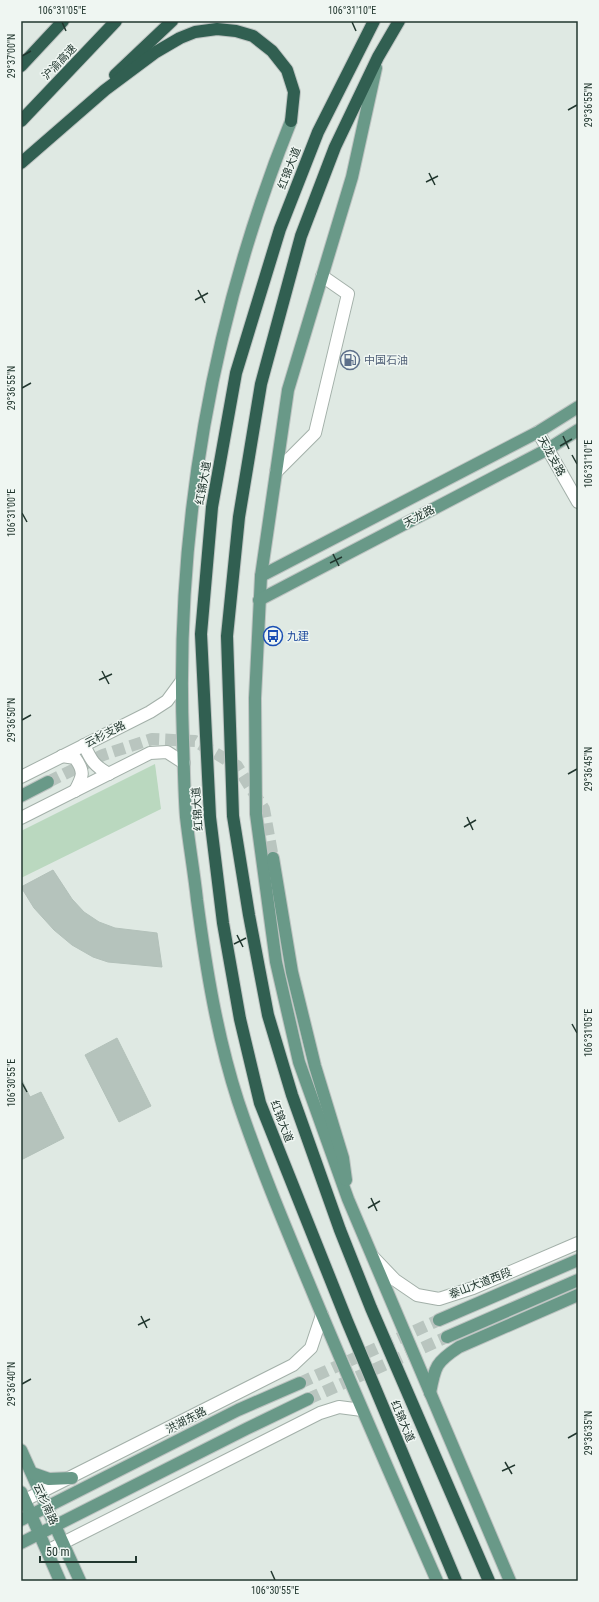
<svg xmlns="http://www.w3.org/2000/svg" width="599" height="1602" font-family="'Roboto Condensed','Noto Sans SC',sans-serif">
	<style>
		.green { fill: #bad8bf }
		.building { fill: #b5c3bc; stroke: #b3c1ba }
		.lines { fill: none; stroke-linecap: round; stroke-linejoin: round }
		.major-tunnel { stroke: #b9c5bf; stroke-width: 12; stroke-dasharray: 12 6; stroke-linecap: butt }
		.minor-casing { stroke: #a3b0a9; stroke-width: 14 }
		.major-casing { stroke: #bdc3c1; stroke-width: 14 }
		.highway-casing { stroke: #bdc3c1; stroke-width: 14 }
		.minor { stroke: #fff; stroke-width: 12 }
		.major { stroke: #699988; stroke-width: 12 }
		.highway { stroke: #315f51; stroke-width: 12 }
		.ticks { fill: none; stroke: #22372f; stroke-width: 1.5 }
		.labels { text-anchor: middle; stroke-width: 3; stroke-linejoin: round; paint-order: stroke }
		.street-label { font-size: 11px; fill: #22372f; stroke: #eff6f2 }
		.service-label { font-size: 11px; fill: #4e5e75; stroke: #eff6f2; text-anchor: start }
		.transit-label { font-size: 11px; fill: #164399; stroke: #eff6f2; text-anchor: start }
		.neatline { fill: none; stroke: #22372f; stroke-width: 1.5 }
		.ticks-label { font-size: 10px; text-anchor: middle; fill: #22372f }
	</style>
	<rect width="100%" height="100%" fill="#dfe9e3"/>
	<polygon class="green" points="155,764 161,809 21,878 21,831"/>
	<g class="building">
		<polygon points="53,870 72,899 84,912 99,922 115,928 157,933 162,967 108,962 93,957 72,945 54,930 34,908 21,887"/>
		<polygon points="117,1038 151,1106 119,1122 85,1055"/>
		<polygon points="21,1078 30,1097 41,1092 64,1138 21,1160"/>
	</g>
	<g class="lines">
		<g class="major-tunnel">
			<polyline points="48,782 103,755 152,739 195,741 237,766 264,809 273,858"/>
			<polyline points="300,1383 439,1320"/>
			<polyline points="308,1399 447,1337"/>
		</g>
		<g class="minor-casing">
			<g id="minor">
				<polyline points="538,432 578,502"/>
				<polyline points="276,472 315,433 348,294 322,276"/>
				<path d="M84,745C91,760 94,766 109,774"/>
				<path d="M62,756L75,758C85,772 83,776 75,791"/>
				<polyline points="21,777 150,712 167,701 181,682"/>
				<polyline points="21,818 150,753 167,752 184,763"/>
				<polyline points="373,1257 395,1280 417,1295 439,1299 473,1288 578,1243"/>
				<polyline points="25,1500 293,1365 311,1348 322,1315"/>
				<polyline points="47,1551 320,1413 339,1407 362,1410"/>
			</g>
		</g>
		<g class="major-casing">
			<g id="major">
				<polyline points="376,68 352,177 288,390 261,576 255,698 256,814 276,962 299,1062 348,1199 510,1581"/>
				<path d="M291,121C212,317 175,529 183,740C184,766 184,791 186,817C189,844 194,872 197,900C206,968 217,1036 238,1101C259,1164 285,1226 310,1286C351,1385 394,1483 437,1581"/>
				<polyline points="261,576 538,432 578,407"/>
				<polyline points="259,600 548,449 578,430"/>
				<polyline points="21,796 48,782"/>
				<polyline points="273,858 292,972 315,1066 343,1158 346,1180"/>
				<polyline points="439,1320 578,1260"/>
				<polyline points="447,1337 578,1280"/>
				<path d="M430,1393C435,1366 436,1362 459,1347L578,1295"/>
				<polyline points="21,1450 80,1581"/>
				<polyline points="32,1473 49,1479 72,1478"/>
				<polyline points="21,1492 60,1581"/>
				<polyline points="21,1520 238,1410 300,1383"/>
				<polyline points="21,1543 246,1429 308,1399"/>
			</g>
		</g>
		<g class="highway-casing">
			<g id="highway">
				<polyline points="374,21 318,132 280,229 236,373 212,507 201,634 210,817 223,923 240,1019 260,1103 347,1321 456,1581"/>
				<polyline points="399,21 378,57 335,147 301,236 261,384 239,517 227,636 233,816 249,915 268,1015 292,1095 340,1230 371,1308 489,1581"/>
				<polyline points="21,66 63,21"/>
				<polyline points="115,75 172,21"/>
				<polyline points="21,121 116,21"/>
				<polyline points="21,163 105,90 156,52 180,38 195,32 217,29 236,31 253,36 272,51 287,70 294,92 291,121"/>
			</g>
		</g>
		<use href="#minor" class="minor"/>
		<use href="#major" class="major"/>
		<use href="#highway" class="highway"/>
	</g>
	<path class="ticks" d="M62,22L66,31M352,22L356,31M22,56L31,51M568,110L577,105M429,173L435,185M426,182L438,176M198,290L205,303M195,300L208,293M22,388L31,383M563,436L569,449M560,446L572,439M572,455L577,464M22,513L27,522M333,554L339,566M330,563L342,557M102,671L109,684M99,680L112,674M22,720L31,715M568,774L577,769M467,817L473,830M464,827L476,820M237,935L243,947M234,944L246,938M572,1024L577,1033M22,1083L27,1092M371,1198L377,1211M368,1208L380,1201M141,1316L147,1328M138,1325L150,1319M22,1384L31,1379M568,1438L577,1433M505,1462L512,1474M502,1471L515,1465M271,1571L275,1580"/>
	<defs>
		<g id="fuel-ring" transform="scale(1)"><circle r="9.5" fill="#eff6f2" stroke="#5c6f8a" stroke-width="1.5"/><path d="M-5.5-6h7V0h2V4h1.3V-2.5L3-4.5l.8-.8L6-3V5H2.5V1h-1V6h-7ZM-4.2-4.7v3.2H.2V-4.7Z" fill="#5c6f8a"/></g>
		<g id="bus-ring" transform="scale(1)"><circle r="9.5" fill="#eff6f2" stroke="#1a4fb4" stroke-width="1.5"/><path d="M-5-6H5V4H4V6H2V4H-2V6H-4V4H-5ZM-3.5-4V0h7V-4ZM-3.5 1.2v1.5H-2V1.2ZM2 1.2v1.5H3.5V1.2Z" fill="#1a4fb4"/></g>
	</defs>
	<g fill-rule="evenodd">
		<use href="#fuel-ring" x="350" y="360"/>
		<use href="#bus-ring" x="273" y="636"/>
	</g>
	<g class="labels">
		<g class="street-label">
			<text transform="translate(59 62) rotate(-46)" y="4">沪渝高速</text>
			<text transform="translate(289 168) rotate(-69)" y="4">红锦大道</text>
			<text transform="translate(552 456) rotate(61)" y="4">天龙支路</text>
			<text transform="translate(203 483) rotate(-80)" y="4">红锦大道</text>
			<text transform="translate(419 516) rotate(-28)" y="4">天龙路</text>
			<text transform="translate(105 734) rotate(-27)" y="4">云杉支路</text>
			<text transform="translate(197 809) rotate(-94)" y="4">红锦大道</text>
			<text transform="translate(282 1121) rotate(69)" y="4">红锦大道</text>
			<text transform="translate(480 1283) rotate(-21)" y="4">泰山大道西段</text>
			<text transform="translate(186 1420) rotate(-27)" y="4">洪湖东路</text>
			<text transform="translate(403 1421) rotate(67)" y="4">红锦大道</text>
			<text transform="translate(46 1504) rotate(66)" y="4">云杉南路</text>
		</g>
		<g class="service-label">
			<text x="364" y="364">中国石油</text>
		</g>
		<g class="transit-label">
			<text x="287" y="640">九建</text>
		</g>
	</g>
	<rect width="599" height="1602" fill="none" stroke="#eff6f2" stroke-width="44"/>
	<path d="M40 1556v6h96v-6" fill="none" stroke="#22372f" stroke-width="2"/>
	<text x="46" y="1556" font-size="12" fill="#22372f" stroke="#eff6f2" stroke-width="3" paint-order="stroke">50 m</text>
	<rect x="22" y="22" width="555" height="1558" class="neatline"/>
	<g class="ticks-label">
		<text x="62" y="14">106°31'05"E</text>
		<text x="352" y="14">106°31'10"E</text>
		<text transform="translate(11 56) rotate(-90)" y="4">29°37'00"N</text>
		<text transform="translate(588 105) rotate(-90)" y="4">29°36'55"N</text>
		<text transform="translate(11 388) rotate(-90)" y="4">29°36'55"N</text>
		<text transform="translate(588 464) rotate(-90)" y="4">106°31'10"E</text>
		<text transform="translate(11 513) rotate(-90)" y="4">106°31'00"E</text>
		<text transform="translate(11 720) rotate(-90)" y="4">29°36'50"N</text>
		<text transform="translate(588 769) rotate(-90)" y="4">29°36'45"N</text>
		<text transform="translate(588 1033) rotate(-90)" y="4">106°31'05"E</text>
		<text transform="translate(11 1083) rotate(-90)" y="4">106°30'55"E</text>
		<text transform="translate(11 1384) rotate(-90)" y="4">29°36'40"N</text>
		<text transform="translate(588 1433) rotate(-90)" y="4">29°36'35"N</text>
		<text x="275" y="1594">106°30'55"E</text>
	</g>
</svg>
